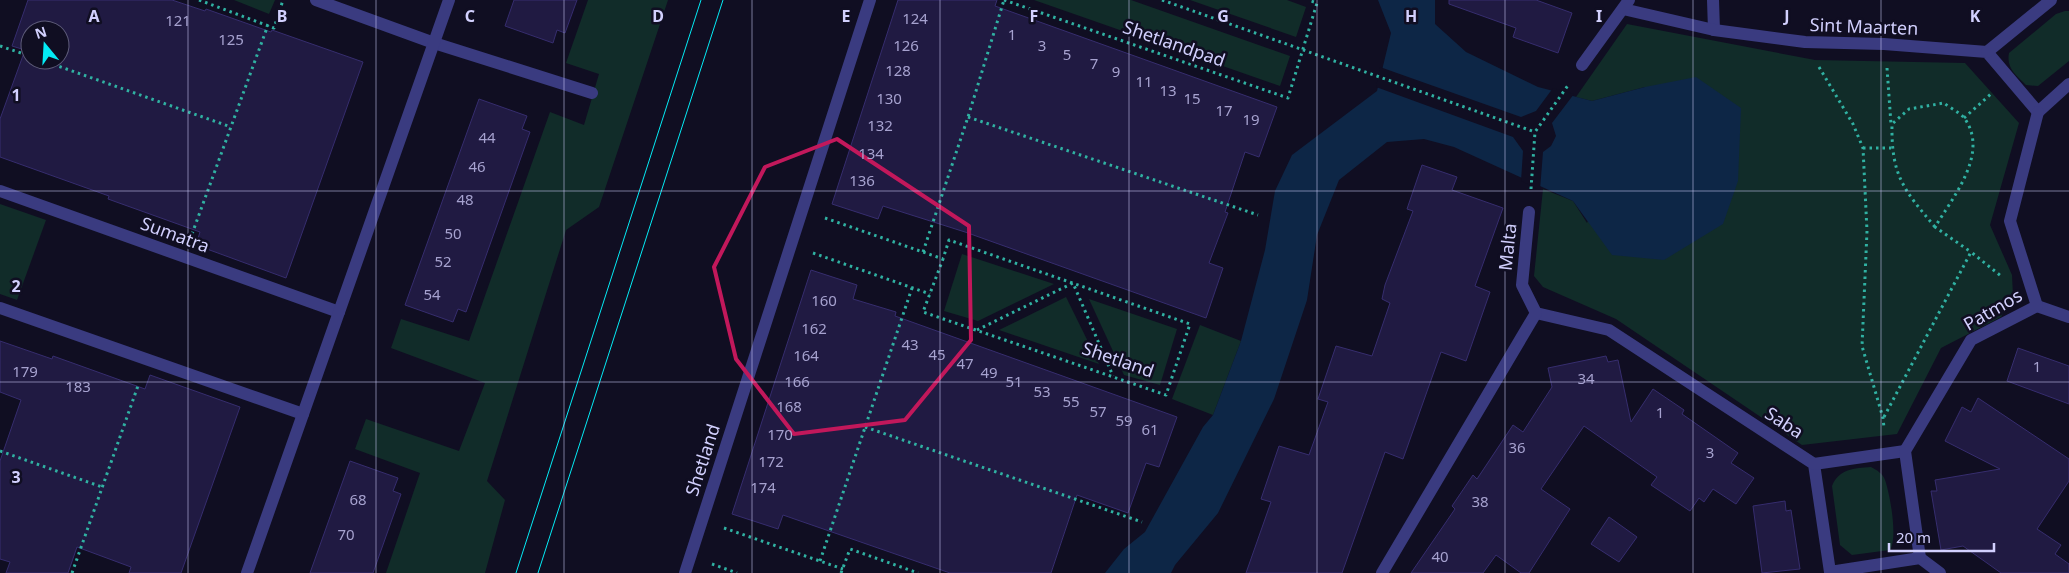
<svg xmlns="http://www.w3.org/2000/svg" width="2069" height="573" font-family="'Noto Sans',sans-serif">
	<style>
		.green { fill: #112c29 }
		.water { fill: #0d2646 }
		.pier { fill: #100e22 }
		.building { fill: #201a42; stroke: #362d6e; fill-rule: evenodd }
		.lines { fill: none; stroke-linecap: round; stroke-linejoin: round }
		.path { stroke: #30b1a2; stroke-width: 3; stroke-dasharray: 2.5 4; stroke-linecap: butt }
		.lane { stroke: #3a3b80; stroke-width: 12 }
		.street { stroke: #3a3b80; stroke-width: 12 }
		.tram { stroke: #04ebf5; stroke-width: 1 }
		.marked { fill: none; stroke: #c2185b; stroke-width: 4; stroke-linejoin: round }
		.grid { fill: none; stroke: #d2d0fe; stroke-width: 1; stroke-opacity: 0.55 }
		.labels { text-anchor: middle; stroke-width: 5; stroke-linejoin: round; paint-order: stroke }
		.number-label { font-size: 15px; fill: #a6a2cf }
		.street-label { font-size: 18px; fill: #d2d0fe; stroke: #100e22 }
		.grid-label { font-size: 16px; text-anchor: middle; font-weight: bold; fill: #d2d0fe; stroke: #100e22; stroke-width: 5; stroke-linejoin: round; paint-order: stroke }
	</style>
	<rect width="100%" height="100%" fill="#100e22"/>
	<g class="green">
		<polygon points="234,0 275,0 269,14"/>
		<polygon points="588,0 668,0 599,207 566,230 487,481 505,500 485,573 386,573 420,473 355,449 366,419 459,451 485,383 391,348 401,319 469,341 550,112 584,125 599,74 566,63"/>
		<polygon points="1034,0 1131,0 1290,56 1280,86"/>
		<polygon points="1190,0 1287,0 1306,7 1296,37"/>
		<path d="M2065,11H2069V61L2038,86L2026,85C2016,75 2006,68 2009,53L2056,14Z"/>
		<polygon points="1627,24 1815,60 1965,63 2019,123 1990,225 2012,275 2013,296 2001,317 1941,348 1897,434 1802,445 1616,319 1543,287 1534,276 1543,189 1573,201 1587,223 1645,87 1592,101 1576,97"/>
		<polygon points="0,204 46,220 17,300 0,294"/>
		<polygon points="962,254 1054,284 978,321 944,311"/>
		<polygon points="1066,297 1099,364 999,330"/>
		<polygon points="1089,299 1177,329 1160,385 1124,375"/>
		<polygon points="1200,325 1241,341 1213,415 1172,399"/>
		<path d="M1871,467C1877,470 1883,474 1885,480C1890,494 1898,538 1890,550L1852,555L1840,545L1832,486C1839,469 1854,468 1871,467Z"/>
	</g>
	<polygon class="water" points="1378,0 1435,0 1435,24 1466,52 1538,87 1592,101 1645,87 1696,77 1741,108 1738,181 1723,224 1664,260 1612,255 1573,201 1454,147 1424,139 1387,142 1339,180 1317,235 1307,300 1274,399 1218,513 1175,565 1171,573 1105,573 1124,549 1145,532 1203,427 1213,415 1241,341 1265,250 1275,191 1292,155 1377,91 1391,33"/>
	<polygon class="pier" points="1380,67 1521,117 1536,111 1553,88 1574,94 1552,123 1556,136 1551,146 1543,152 1540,190 1521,181 1523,151 1513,137 1376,87"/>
	<g class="building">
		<path d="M28,0H172L205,11L206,9L271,32L272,30L363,62L286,278L196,245L200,232L108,199L109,196L0,157V119L25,50L12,46ZM30,30H60V60H30Z"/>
		<polygon points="514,0 577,0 565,33 557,30 553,43 505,26"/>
		<polygon points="898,0 997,0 995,6 1277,107 1259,157 1245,152 1225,212 1228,213 1209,263 1223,268 1206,318 965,232 883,206 878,219 832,204"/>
		<polygon points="1449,0 1536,0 1572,13 1558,53 1513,37 1516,28 1449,4"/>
		<polygon points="479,99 527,116 522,129 530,132 466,312 458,309 453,322 405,305"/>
		<polygon points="1422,165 1457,177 1452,190 1503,208 1475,286 1490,292 1466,361 1441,352 1403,459 1385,452 1342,573 1246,573 1271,502 1261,499 1279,446 1309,455 1328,402 1318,399 1336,346 1372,356 1390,303 1382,299 1385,285 1413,211 1407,209"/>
		<polygon points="811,270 857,285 853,299 896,312 895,316 1177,417 1159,467 1146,463 1128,513 1077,495 1051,573 950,573 783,515 778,529 732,514"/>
		<polygon points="0,341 52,359 53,356 145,389 150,375 240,407 181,573 129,573 131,567 77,547 68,573 6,573 10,562 0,559 0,461 21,400 0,392"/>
		<polygon points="2018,348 2069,366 2069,404 2007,381"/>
		<polygon points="1606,356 1608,362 1618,360 1631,422 1653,389 1684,410 1682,414 1738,453 1731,463 1754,478 1736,504 1713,489 1704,502 1699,498 1690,511 1651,485 1657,477 1584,426 1541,489 1570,509 1529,573 1521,573 1496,555 1483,573 1411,573 1455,509 1452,506 1473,475 1477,479 1513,425 1523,432 1552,387 1548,368"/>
		<polygon points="1978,398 2069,459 2069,481 2037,529 2061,545 2055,554 2069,564 2069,573 2001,573 1963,546 1941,550 1931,491 1937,491 1935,480 2000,469 1945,441 1962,407 1971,412"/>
		<polygon points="350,461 398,478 393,491 401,494 373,573 310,573"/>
		<polygon points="1785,501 1786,511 1791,510 1800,569 1762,573 1753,506"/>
		<polygon points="1609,517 1637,537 1619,562 1591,544"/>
	</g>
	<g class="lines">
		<g class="path">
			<polyline points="199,0 274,28 283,0"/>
			<polyline points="1004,0 1288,98 1317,3 1308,0"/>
			<polyline points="1162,0 1535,132"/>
			<polyline points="0,46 30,56"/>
			<polyline points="41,60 231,127"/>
			<polyline points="1819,67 1853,124 1863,148 1867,231 1862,346 1883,418 1884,428"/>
			<polyline points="1887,68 1891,124"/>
			<polyline points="968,117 1258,215"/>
			<polyline points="1964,118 1992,93"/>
			<polyline points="1863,148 1891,148"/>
			<polyline points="1531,189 1535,132 1569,84"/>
			<polyline points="825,218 943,259 949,240 1190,324 1166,395 923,312 943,259"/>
			<path d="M1935,227C1904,190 1891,176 1892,124L1909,109L1944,103C1950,108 1961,113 1965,119C1989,154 1953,197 1935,227L1971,252"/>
			<polyline points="192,234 268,25"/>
			<polyline points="923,252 968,117 1004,0"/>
			<polyline points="813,253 930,294"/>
			<polyline points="977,330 1073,283 1113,376"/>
			<polyline points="1884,417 1971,252 2001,276"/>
			<polyline points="865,427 1142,522"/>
			<polyline points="0,451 102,487"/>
			<polyline points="724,528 843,569"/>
			<polyline points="820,561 912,288"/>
			<polyline points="712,564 737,573"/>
			<polyline points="72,573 139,383"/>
			<polyline points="841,573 850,549 918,573"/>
		</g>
		<polyline class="lane" points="316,0 434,43 592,93"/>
		<g class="street">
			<polyline points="1713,0 1714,30"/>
			<polyline points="1623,9 1714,30 1805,42 1884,44 1987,52 2038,112 2069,84"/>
			<polyline points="1987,52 2051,0"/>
			<polyline points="1582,65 1629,0"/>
			<polyline points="0,191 339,312"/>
			<polyline points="2037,306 2069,317"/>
			<polyline points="0,308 303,414"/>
			<polyline points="1536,313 1609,330 1814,464 1830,572 1920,558 1940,573"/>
			<polyline points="1814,464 1905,451"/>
			<polyline points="1920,558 1905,451 1971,340 2037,306 2010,221 2038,112"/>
			<polyline points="247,573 449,0"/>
			<polyline points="685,573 870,0"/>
			<polyline points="1382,573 1536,313 1522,285 1529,212"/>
		</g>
		<g class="tram">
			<polyline points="516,573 701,0"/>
			<polyline points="538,573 723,0"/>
		</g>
	</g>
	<path class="marked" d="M837,139L969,226L971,340L905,420L794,434L736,359L714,267L765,167Z"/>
	<path class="grid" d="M188,0V573M376,0V573M564,0V573M752,0V573M940,0V573M1129,0V573M1317,0V573M1505,0V573M1693,0V573M1881,0V573M0,191H2069M0,382H2069"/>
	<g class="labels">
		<g class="number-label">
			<text x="915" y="24">124</text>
			<text x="178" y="26">121</text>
			<text x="1012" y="40">1</text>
			<text x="231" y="45">125</text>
			<text x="906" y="51">126</text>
			<text x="1042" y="51">3</text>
			<text x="1067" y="60">5</text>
			<text x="1094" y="69">7</text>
			<text x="898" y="76">128</text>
			<text x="1116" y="77">9</text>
			<text x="1144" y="87">11</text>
			<text x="1168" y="96">13</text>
			<text x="889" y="104">130</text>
			<text x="1192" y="104">15</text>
			<text x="1224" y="116">17</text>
			<text x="1251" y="125">19</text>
			<text x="880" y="131">132</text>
			<text x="487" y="143">44</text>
			<text x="871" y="159">134</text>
			<text x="477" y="172">46</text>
			<text x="862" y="186">136</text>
			<text x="465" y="205">48</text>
			<text x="453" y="239">50</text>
			<text x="443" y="267">52</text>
			<text x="432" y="300">54</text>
			<text x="824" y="306">160</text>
			<text x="814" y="334">162</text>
			<text x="910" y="350">43</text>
			<text x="937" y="360">45</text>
			<text x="806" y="361">164</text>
			<text x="965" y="369">47</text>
			<text x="2037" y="372">1</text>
			<text x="25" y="377">179</text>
			<text x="989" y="378">49</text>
			<text x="1586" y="384">34</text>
			<text x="797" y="387">166</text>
			<text x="1014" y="387">51</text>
			<text x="78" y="392">183</text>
			<text x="1042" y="397">53</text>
			<text x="1071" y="407">55</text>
			<text x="789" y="412">168</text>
			<text x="1098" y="417">57</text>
			<text x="1660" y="418">1</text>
			<text x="1124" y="426">59</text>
			<text x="1150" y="435">61</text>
			<text x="780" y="440">170</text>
			<text x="1517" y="453">36</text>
			<text x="1710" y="458">3</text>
			<text x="771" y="467">172</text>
			<text x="763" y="493">174</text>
			<text x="358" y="505">68</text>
			<text x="1480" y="507">38</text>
			<text x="346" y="540">70</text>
			<text x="1440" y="562">40</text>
		</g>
		<g class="street-label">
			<text transform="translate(1864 27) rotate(2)" y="6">Sint Maarten</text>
			<text transform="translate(1174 44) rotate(19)" y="6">Shetlandpad</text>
			<text transform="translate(175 235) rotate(20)" y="6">Sumatra</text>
			<text transform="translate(1508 247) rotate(-84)" y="6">Malta</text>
			<text transform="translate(1993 310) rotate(-30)" y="6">Patmos</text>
			<text transform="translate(1118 360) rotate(19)" y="6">Shetland</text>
			<text transform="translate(1784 423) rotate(33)" y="6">Saba</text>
			<text transform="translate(703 460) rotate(-72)" y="6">Shetland</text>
		</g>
	</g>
	<g class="grid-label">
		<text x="94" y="22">A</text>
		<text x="282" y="22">B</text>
		<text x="470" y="22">C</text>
		<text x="658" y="22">D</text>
		<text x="846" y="22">E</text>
		<text x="1034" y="22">F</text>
		<text x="1223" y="22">G</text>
		<text x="1411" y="22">H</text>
		<text x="1599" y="22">I</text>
		<text x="1787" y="22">J</text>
		<text x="1975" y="22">K</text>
		<text x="16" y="101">1</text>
		<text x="16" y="292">2</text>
		<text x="16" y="483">3</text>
	</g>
	<g transform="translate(45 45) rotate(342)"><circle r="24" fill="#100e22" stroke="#5e5c7a"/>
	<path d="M0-4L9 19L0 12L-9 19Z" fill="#04ebf5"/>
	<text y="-8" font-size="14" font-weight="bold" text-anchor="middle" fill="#d2d0fe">N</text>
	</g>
	<path d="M1889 543v8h105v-8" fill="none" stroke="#d2d0fe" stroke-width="2.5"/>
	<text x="1896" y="543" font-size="15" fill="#d2d0fe" stroke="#100e22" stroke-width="4" paint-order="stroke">20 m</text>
</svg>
